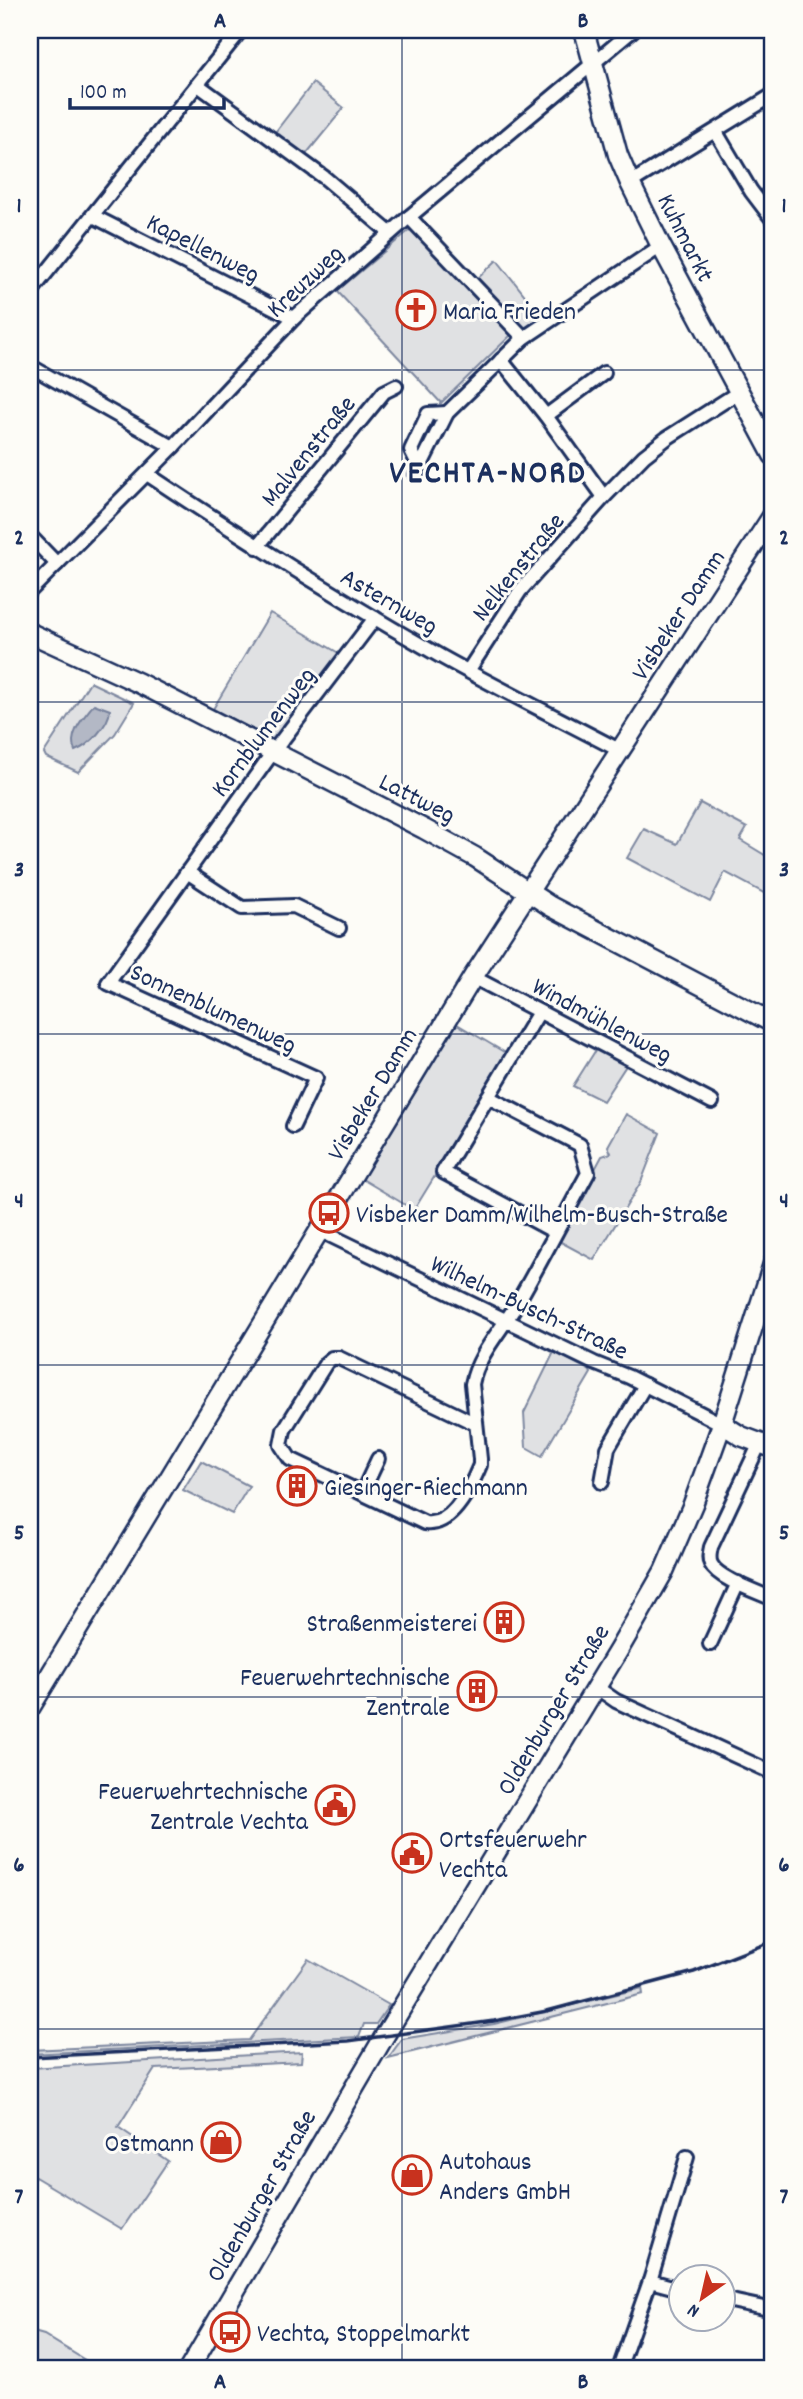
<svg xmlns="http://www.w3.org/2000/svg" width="803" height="2399" font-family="Dekko,sans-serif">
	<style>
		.green { fill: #e0e1e3; stroke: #7e88a0; stroke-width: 2 }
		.water { fill: #b3b8c5; stroke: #76819c; stroke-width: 2 }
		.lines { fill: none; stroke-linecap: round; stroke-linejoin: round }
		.street-casing { stroke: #1b2f5e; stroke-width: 18 }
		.secondary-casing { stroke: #1b2f5e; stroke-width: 23 }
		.street { stroke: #fdfcf7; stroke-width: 12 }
		.secondary { stroke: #fdfcf7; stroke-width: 18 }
		.rail { stroke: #1b2f5e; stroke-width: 3.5 }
		.grid { fill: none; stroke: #1b2f5e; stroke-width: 2; stroke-opacity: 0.55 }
		.labels { text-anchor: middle; stroke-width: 6; stroke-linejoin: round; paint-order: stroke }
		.street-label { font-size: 26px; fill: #1b2f5e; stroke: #fdfcf7 }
		.poi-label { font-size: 26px; fill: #1b2f5e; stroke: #fdfcf7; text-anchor: start }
		.district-label { font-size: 33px; font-weight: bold; letter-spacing: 2px; fill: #1b2f5e; stroke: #fdfcf7 }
		.neatline { fill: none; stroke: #1b2f5e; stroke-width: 2.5 }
		.grid-label { font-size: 23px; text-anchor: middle; font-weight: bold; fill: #1b2f5e }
	</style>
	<rect width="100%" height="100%" fill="#fdfcf7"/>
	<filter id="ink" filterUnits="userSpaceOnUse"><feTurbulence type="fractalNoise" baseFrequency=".0143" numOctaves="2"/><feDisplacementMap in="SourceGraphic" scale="14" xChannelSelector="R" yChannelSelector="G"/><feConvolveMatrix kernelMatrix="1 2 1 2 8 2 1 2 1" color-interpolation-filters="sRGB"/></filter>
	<g filter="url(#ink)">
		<g class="green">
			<polygon points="313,83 344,108 303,158 273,135"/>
			<polygon points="411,229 511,335 441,403 337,291"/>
			<polygon points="497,260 542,317 524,331 476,280"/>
			<polygon points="270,613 342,655 275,741 213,709"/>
			<polygon points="90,682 134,703 115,734 78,772 46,757 44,753"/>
			<polygon points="700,803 747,828 740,840 773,860 773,898 725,872 710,902 627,858 644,829 677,844"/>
			<polygon points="457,1024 509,1055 414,1210 362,1179"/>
			<polygon points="597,1048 627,1064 603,1101 573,1086"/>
			<polygon points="626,1114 660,1133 641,1182 594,1260 557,1240 602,1156 611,1153 608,1146"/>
			<polygon points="554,1352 589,1370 591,1373 542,1456 526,1447 524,1413"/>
			<polygon points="201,1461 249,1486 232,1514 183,1490"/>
			<polygon points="308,1959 389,2005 376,2024 364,2024 359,2037 30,2054 30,2050 249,2040"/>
			<polygon points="642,1988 643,1994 388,2058 402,2039 494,2024"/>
			<polygon points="302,2052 301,2062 155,2069 118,2127 168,2161 122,2229 35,2177 30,2184 30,2068"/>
			<polygon points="30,2331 44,2335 88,2362 85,2369 30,2369"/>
		</g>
		<path class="water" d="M94,704L110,710C109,725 89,746 75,751C67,734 85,716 94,704Z"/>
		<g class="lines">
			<g class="street-casing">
				<g id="street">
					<polyline points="198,85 325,178 390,233"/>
					<polyline points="716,132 751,191 773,220"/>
					<polyline points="630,183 773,95"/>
					<polyline points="93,216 294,318"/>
					<polyline points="409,217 524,338"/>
					<polyline points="30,293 241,30"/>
					<polyline points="501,360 546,416 604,497"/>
					<polyline points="30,366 173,447"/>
					<polyline points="546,416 604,373"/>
					<polyline points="420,468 411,450 428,414 447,413"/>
					<path d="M147,474C243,538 340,599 440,656C499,689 560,719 619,750"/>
					<polyline points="416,475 447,413 524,338 661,246"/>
					<polyline points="30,536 57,564"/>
					<polyline points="257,547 384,392 396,386"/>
					<polyline points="30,591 173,447 294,318 409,217 633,30"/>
					<polyline points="468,671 520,591 604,497 644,456 667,438 739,392"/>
					<polyline points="187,872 242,908 294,906 339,928"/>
					<polyline points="473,977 712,1102"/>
					<polyline points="539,1012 443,1172 555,1232"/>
					<polyline points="293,1126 316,1078 108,983 273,752 375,618"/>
					<polyline points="319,1230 594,1363 629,1377 722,1424"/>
					<path d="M476,1424L339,1358H332L326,1363L284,1430L281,1445L290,1459L425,1523C452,1527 471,1487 480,1465V1459L472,1384C478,1354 501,1331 516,1305C541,1262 564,1217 588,1173L580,1145L488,1097"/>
					<path d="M760,1443L711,1547C710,1553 708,1558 711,1564C718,1579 758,1592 773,1599"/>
					<polyline points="602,1482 608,1448 645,1385"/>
					<polyline points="362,1493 378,1459"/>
					<polyline points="710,1644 738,1583"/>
					<polyline points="596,1687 616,1701 773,1773"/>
					<polyline points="650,2281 680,2289"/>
					<polyline points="722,2299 773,2310"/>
					<polyline points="619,2369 650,2281 687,2157"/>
				</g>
			</g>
			<g class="secondary-casing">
				<g id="secondary">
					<polyline points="584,30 618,155 630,183 661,246 773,455"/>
					<polyline points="30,633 139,683 424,829 475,857 550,906 773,1023"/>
					<polyline points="722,1424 741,1436 773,1448"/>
					<polyline points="30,1708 473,977 773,515"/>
					<polyline points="189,2369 384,2037 618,1651 664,1571 693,1504 722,1424 773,1264"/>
				</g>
			</g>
			<use href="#street" class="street"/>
			<use href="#secondary" class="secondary"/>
			<polyline class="rail" points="30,2057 348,2041 494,2021 547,2011 694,1972 773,1941"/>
		</g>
	</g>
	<path class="grid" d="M402,30V2369M30,370H773M30,702H773M30,1034H773M30,1365H773M30,1697H773M30,2029H773"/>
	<defs>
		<g id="church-ring" transform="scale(2.0125)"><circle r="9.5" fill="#fdfcf7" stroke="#c8321e" stroke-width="1.5"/><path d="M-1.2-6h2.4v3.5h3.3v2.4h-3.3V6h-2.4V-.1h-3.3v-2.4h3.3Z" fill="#c8321e"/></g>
		<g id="bus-ring" transform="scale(2.0125)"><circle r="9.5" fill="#fdfcf7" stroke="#c8321e" stroke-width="1.5"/><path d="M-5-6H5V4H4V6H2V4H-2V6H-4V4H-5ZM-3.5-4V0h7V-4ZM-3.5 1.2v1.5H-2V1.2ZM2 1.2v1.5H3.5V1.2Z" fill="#c8321e"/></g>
		<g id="building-ring" transform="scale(2.0125)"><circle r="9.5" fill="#fdfcf7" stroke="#c8321e" stroke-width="1.5"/><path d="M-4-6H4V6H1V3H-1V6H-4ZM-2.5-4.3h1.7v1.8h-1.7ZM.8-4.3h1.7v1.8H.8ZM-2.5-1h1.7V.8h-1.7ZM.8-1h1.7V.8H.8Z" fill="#c8321e"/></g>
		<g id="civic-ring" transform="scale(2.0125)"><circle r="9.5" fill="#fdfcf7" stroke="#c8321e" stroke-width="1.5"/><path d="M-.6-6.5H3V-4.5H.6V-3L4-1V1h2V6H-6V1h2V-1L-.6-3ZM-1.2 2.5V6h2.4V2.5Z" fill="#c8321e"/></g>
		<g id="shop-ring" transform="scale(2.0125)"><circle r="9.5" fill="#fdfcf7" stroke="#c8321e" stroke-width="1.5"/><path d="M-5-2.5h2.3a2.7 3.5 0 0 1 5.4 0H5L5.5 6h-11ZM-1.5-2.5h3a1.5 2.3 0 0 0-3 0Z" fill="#c8321e"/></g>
	</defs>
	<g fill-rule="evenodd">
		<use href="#church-ring" x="416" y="310"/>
		<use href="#bus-ring" x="329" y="1213"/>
		<use href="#building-ring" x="297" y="1486"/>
		<use href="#building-ring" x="504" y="1622"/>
		<use href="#building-ring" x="477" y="1691"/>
		<use href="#civic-ring" x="335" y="1805"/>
		<use href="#civic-ring" x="412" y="1853"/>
		<use href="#shop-ring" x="221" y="2142"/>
		<use href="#shop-ring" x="412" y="2175"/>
		<use href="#bus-ring" x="230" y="2332"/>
	</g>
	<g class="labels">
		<g class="street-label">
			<text transform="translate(687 237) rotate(63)" y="9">Kuhmarkt</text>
			<text transform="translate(204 247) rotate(27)" y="9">Kapellenweg</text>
			<text transform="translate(304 280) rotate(-43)" y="9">Kreuzweg</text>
			<text transform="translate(307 450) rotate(-51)" y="9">Malvenstraße</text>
			<text transform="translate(517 566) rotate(-51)" y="9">Nelkenstraße</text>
			<text transform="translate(390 600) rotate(30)" y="9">Asternweg</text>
			<text transform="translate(677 614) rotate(-57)" y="9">Visbeker Damm</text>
			<text transform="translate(262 731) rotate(-53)" y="9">Kornblumenweg</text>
			<text transform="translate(418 797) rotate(27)" y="9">Lattweg</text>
			<text transform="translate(214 1007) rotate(25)" y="9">Sonnenblumenweg</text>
			<text transform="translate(603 1019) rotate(28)" y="9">Windmühlenweg</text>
			<text transform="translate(371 1093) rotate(-59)" y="9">Visbeker Damm</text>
			<text transform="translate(530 1306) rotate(25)" y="9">Wilhelm-Busch-Straße</text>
			<text transform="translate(552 1709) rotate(-59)" y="9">Oldenburger Straße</text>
			<text transform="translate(260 2195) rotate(-60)" y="9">Oldenburger Straße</text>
		</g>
		<g class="poi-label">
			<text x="443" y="319">Maria Frieden</text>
			<text x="356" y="1222">Visbeker Damm/Wilhelm-Busch-Straße</text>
			<text x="324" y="1495">Giesinger-Riechmann</text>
			<text x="477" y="1631" text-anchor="end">Straßenmeisterei</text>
			<text x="450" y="1685" text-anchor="end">Feuerwehrtechnische<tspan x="450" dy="30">Zentrale</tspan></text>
			<text x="308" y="1799" text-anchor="end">Feuerwehrtechnische<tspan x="308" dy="30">Zentrale Vechta</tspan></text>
			<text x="439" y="1847">Ortsfeuerwehr<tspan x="439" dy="30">Vechta</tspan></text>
			<text x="194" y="2151" text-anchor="end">Ostmann</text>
			<text x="439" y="2169">Autohaus<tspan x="439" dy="30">Anders GmbH</tspan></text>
			<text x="257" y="2341">Vechta, Stoppelmarkt</text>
		</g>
		<g class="district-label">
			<text x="488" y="482">VECHTA-NORD</text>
		</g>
	</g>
	<rect width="803" height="2399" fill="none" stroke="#fdfcf7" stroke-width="77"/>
	<g transform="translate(702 2298) rotate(214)"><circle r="33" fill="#fdfcf7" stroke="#a3aaba" stroke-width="2"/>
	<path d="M0-5L12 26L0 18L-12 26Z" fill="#c8321e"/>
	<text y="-10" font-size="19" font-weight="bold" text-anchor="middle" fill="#1b2f5e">N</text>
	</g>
	<path d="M70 98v10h154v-10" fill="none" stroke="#1b2f5e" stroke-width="3.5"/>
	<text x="80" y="98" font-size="21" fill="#1b2f5e" stroke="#fdfcf7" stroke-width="5" paint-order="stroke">100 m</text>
	<rect x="38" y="38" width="726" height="2322" class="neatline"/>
	<g class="grid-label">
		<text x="220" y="27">A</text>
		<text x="583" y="27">B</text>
		<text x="19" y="212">1</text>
		<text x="784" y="212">1</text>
		<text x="19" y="544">2</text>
		<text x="784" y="544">2</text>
		<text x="19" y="876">3</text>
		<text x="784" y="876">3</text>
		<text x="19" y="1207">4</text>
		<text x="784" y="1207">4</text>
		<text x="19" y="1539">5</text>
		<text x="784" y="1539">5</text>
		<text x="19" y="1871">6</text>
		<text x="784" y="1871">6</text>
		<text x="19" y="2203">7</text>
		<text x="784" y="2203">7</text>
		<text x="220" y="2388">A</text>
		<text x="583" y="2388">B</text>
	</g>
</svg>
